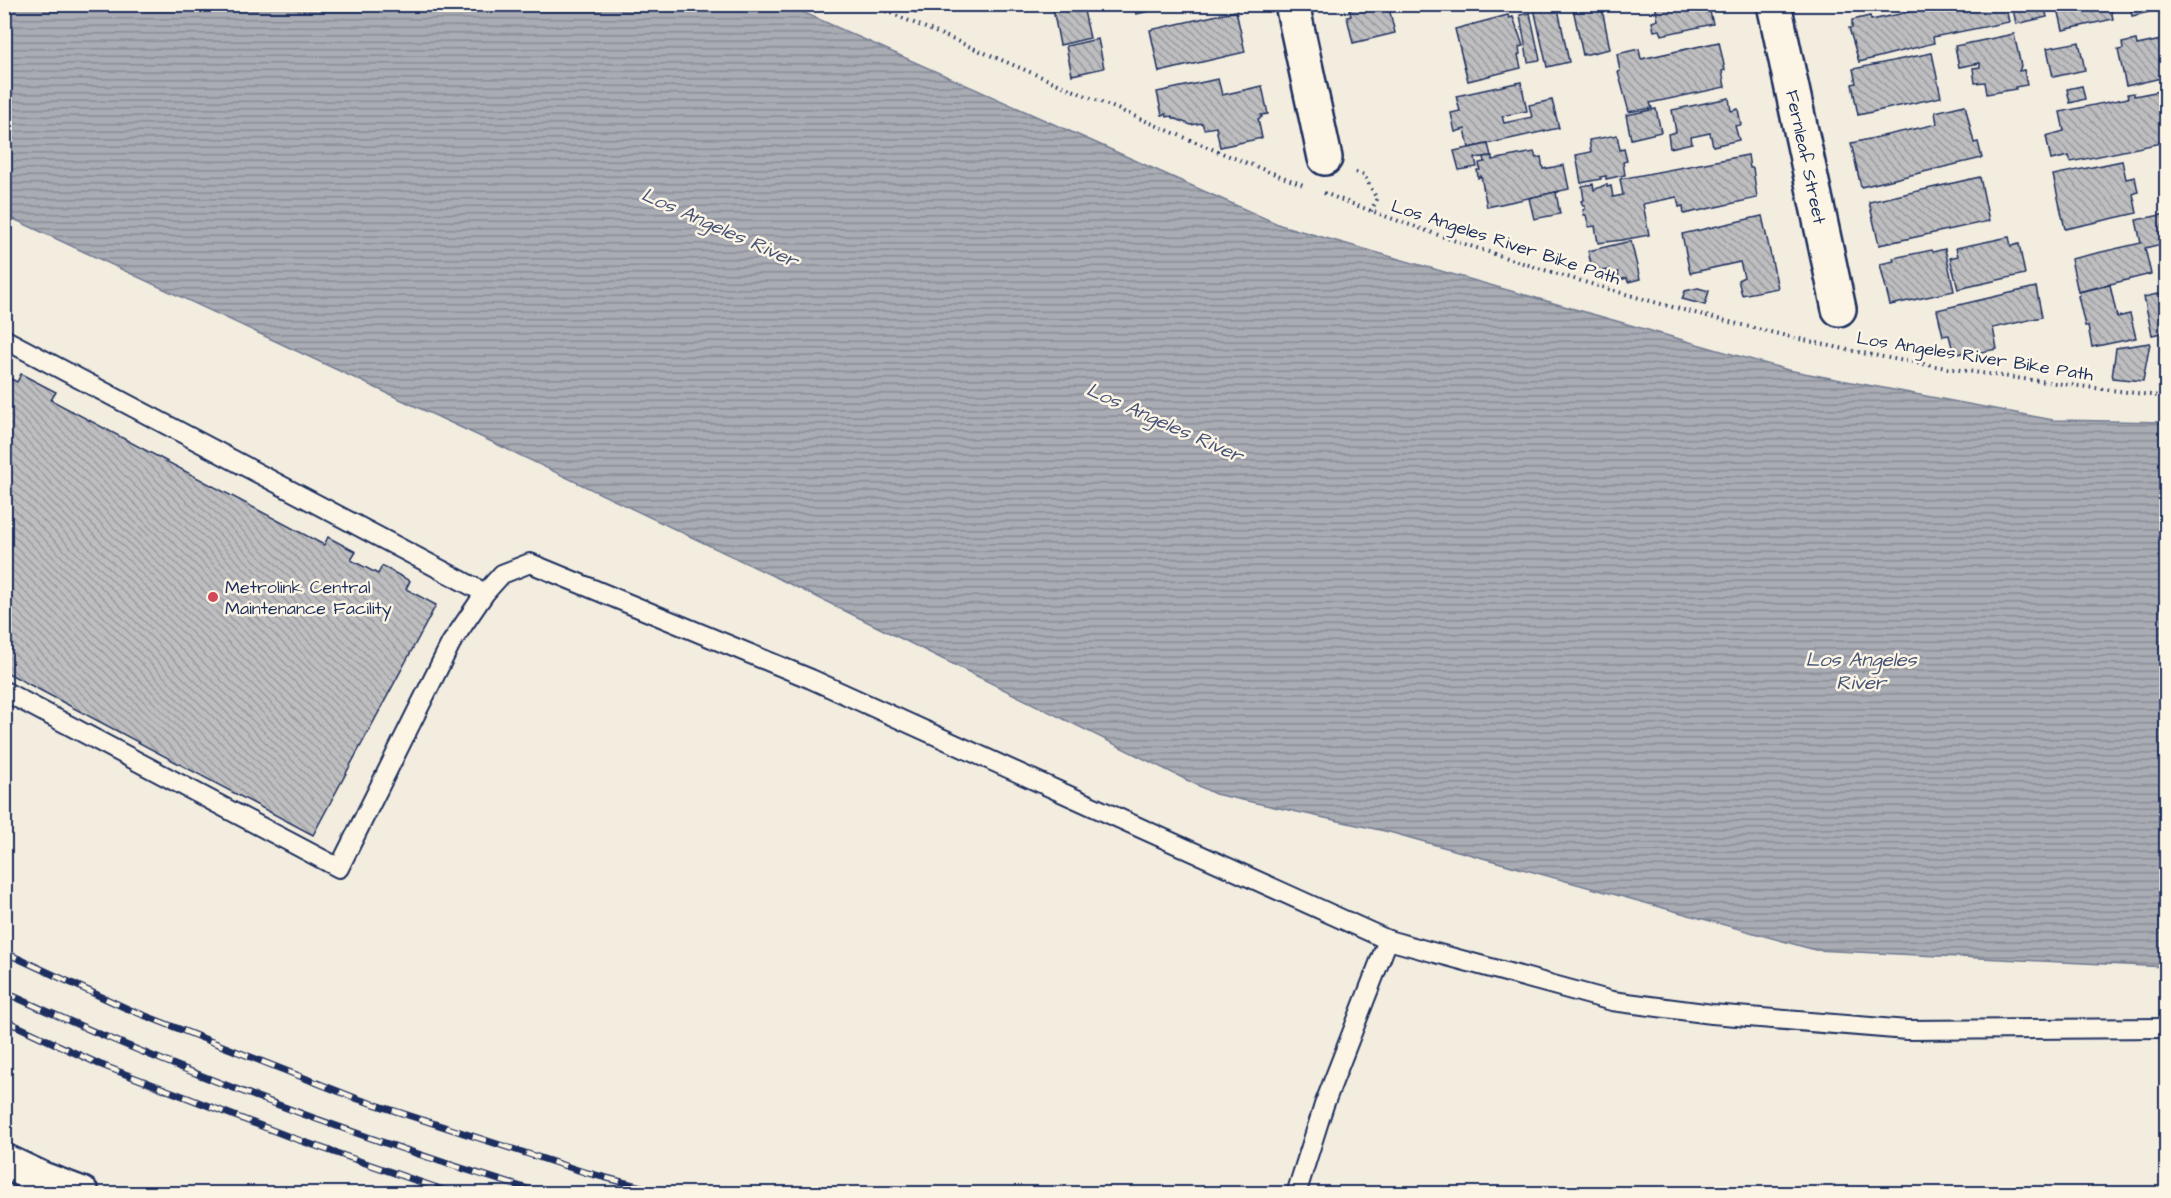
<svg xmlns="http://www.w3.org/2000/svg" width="2171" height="1198" font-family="'Architects Daughter',sans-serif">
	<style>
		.water { fill: url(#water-rules); stroke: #707a91; stroke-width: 1.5 }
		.building { fill: url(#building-back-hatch); stroke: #1b2f5e; stroke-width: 1.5 }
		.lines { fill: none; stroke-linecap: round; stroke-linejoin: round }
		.lane-casing { stroke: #1b2f5e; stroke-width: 22 }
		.street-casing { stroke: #1b2f5e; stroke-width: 38 }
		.primary-casing { stroke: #1b2f5e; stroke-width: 38 }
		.path { stroke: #1b2f5e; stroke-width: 4; stroke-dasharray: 1.5 4.5; stroke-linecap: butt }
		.lane { stroke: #fcf5e5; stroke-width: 18 }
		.street { stroke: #fcf5e5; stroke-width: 33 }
		.primary { stroke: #fcf5e5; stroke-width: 33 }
		.rail-casing { stroke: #1b2f5e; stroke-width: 7 }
		.rail { stroke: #fcf5e5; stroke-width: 4.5; stroke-dasharray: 14; stroke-linecap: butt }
		.poi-dot { fill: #d1495b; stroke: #fcf5e5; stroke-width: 2 }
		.labels { text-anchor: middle; stroke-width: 5; stroke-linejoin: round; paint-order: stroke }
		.street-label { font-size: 18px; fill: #1b2f5e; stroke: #fcf5e5 }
		.poi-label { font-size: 18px; fill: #1b2f5e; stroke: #fcf5e5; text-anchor: start }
		.water-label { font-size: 20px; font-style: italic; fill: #465478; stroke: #fcf5e5 }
	</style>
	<defs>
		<pattern id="water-rules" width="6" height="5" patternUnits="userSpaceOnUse" patternTransform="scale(1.5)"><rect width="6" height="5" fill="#a9acb3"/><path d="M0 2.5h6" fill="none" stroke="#898c95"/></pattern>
		<pattern id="building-back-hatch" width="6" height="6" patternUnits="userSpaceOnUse" patternTransform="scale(1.5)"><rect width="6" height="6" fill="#bebec0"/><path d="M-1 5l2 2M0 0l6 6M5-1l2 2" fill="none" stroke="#9a9b9f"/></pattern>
	</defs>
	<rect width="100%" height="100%" fill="#f3ede0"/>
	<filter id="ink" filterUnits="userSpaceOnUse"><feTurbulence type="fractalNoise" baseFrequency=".0167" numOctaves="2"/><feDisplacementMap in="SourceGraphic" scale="12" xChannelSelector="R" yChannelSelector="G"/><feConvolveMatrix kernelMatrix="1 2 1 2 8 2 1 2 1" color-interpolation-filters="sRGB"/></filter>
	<g filter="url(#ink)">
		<polygon class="water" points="4,5 787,5 1280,225 1788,370 2053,420 2166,422 2166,967 1815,950 1389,832 1215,794 815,596 492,442 5,215"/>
		<g class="building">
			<polygon points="893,4 921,4 917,13"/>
			<polygon points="1052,4 1076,4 1078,12 1084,11 1090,38 1060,45"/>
			<polygon points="1134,4 1179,4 1136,14"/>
			<polygon points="1348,4 1388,4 1395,33 1353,43 1347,17 1351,16"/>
			<polygon points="1533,4 1557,4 1569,62 1547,67"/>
			<polygon points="1572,4 1601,4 1610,49 1583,55"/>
			<polygon points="1648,4 1708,4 1713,24 1662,35 1660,30 1654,31 1652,22 1658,20 1655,5 1648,6"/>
			<polygon points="1958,4 2005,4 2009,22 1933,37 1934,43 1859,62 1849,28 1852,28 1852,20 1870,16 1871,20 1923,9 1924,12"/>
			<polygon points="2012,4 2044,4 2047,17 2016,24"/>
			<polygon points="2057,4 2110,4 2113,19 2063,30"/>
			<polygon points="2130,4 2166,4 2166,8 2132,16"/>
			<polygon points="1236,11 1245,52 1159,72 1150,30"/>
			<polygon points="1530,13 1540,60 1528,62 1520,15"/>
			<polygon points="1508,15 1509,18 1513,17 1523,46 1519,47 1520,54 1518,55 1521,68 1468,81 1455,29"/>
			<polygon points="2014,34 2021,66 2019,71 2024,70 2027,85 2015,87 2016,89 1987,94 1985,82 1975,83 1973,68 1980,67 1980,63 1959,67 1955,46"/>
			<polygon points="1098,39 1104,68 1072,75 1066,46"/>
			<polygon points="2166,39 2166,77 2126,86 2118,50 2123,49 2122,43 2136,40 2137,45"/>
			<polygon points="1719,42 1725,70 1722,71 1725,87 1650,103 1652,108 1629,112 1618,72 1620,71 1617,54 1639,49 1641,59"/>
			<polygon points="2079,42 2085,70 2053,77 2047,48"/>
			<polygon points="1932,53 1941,97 1858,115 1852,84 1856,83 1853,69"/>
			<polygon points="1218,79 1222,95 1262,86 1268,114 1261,115 1262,117 1258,119 1262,138 1220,147 1216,127 1204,129 1202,123 1191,125 1173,118 1172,116 1167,117 1166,114 1162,115 1157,92"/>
			<polygon points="1521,82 1527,111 1502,116 1504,123 1532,117 1529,105 1552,100 1559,128 1469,148 1465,129 1455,132 1451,113 1460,111 1456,96"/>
			<polygon points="2082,86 2085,99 2070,103 2067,89"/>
			<polygon points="2166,90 2166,142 2071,162 2069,156 2051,160 2046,136 2064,131 2060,112 2128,98 2127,94 2134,93 2134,96"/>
			<polygon points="1729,98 1731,111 1738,109 1741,125 1735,126 1739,140 1713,146 1710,133 1691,137 1692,143 1670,148 1668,134 1676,132 1672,110"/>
			<polygon points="1965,105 1974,143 1978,142 1982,158 1861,187 1851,143 1937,124 1935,112"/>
			<polygon points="1656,109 1661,132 1631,139 1626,115"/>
			<polygon points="1617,135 1620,150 1624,149 1627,161 1623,162 1625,175 1606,179 1606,176 1600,177 1601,179 1581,183 1576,155 1591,152 1589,140"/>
			<polygon points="1488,144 1491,156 1475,158 1477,167 1459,170 1454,151"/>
			<polygon points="1534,152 1536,158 1541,157 1543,169 1564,165 1569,189 1487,207 1481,176 1478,178 1477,170 1480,170 1479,163 1485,162 1484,157 1492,156 1492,160"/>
			<polygon points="1748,155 1750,168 1753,168 1757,198 1684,214 1683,206 1679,207 1677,197 1643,204 1649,235 1622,240 1598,243 1595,226 1589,227 1586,215 1584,215 1583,210 1585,209 1585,206 1583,206 1581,201 1584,200 1582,186 1593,184 1594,190 1607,184 1607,187 1611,186 1613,197 1623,195 1620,179"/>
			<polygon points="2122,161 2126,179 2135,177 2138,192 2133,194 2137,213 2065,229 2053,175"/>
			<polygon points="1980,177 1989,221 1879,245 1869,202"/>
			<polygon points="1560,191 1556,193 1560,214 1534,219 1529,198"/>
			<polygon points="2166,214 2166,243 2145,248 2151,274 2078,292 2071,259 2141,243 2136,220"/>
			<polygon points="1762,216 1778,288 1742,295 1738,280 1744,277 1740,262 1690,273 1682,234"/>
			<polygon points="2009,237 2011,246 2019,244 2025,274 1958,289 1950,258 1958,256 1956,248"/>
			<polygon points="1631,241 1640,279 1628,282 1627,278 1619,280 1618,272 1608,275 1607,270 1593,273 1588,251"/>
			<polygon points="1945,249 1954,291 1890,305 1880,264 1894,261 1893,258 1932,250 1933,252"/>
			<polygon points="2110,285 2117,317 2130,314 2136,338 2092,347 2088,326 2085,326 2078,296 2080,295 2079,292"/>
			<polygon points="2036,287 2042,317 1993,328 1997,349 1971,354 1970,351 1954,355 1949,335 1943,336 1937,310"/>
			<polygon points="1698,288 1709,291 1705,305 1682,299 1685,291"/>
			<polygon points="2166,292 2166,332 2152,335 2144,297"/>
			<polygon points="2150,343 2143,381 2112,378 2116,348"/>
			<polygon points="21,374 56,392 51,400 324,545 328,537 356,552 351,560 378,574 382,566 410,581 406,589 436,605 313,835 4,671 4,375 17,382"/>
		</g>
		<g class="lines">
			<g class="lane-casing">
				<g id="lane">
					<polyline points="4,339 485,593"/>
					<polyline points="4,691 339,868 451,643 485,593 502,574 530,563 811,679 1388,940 1612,1001 1712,1014 1907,1030 2166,1028"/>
					<polyline points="1296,1194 1324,1105 1388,940"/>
				</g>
			</g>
			<g class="street-casing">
				<g id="street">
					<polyline points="1292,4 1325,158"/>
					<polyline points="1774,4 1839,309"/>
				</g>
			</g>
			<g class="primary-casing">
				<polyline id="primary" points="4,1161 42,1179 82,1194"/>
			</g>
			<g class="path">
				<polyline points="869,4 1219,152 1303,185"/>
				<polyline points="1356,172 1364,175 1377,199 1371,211"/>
				<path d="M1324,193C1494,259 1667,310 1844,349C1950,372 2059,383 2166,397"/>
			</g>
			<use href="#lane" class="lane"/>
			<use href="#street" class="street"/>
			<use href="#primary" class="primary"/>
			<g class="rail-casing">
				<g id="rail">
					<polyline points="4,952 128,1009 358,1099 584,1172 668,1194"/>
					<path d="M4,992C180,1072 360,1139 545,1194"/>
					<polyline points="4,1020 99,1064 290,1137 455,1194"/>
				</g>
			</g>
			<use href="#rail" class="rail"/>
		</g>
	</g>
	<circle class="poi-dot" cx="213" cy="597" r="6"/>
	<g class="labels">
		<g class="street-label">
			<text transform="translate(1806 157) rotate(78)" y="6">Fernleaf Street</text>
			<text transform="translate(1506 242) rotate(18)" y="6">Los Angeles River Bike Path</text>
			<text transform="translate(1975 356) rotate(9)" y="6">Los Angeles River Bike Path</text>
		</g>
		<g class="poi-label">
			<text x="225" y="593">Metrolink Central<tspan x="225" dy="21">Maintenance Facility</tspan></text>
		</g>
		<g class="water-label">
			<text transform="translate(720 227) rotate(24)" y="7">Los Angeles River</text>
			<text transform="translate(1165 422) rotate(24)" y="7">Los Angeles River</text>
			<text x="1861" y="666">Los Angeles<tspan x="1861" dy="23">River</tspan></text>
		</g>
	</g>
	<rect width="2171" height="1198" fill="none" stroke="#fcf5e5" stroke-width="24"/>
	<rect x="12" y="12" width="2147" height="1174" fill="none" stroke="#1b2f5e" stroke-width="2" filter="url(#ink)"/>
</svg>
